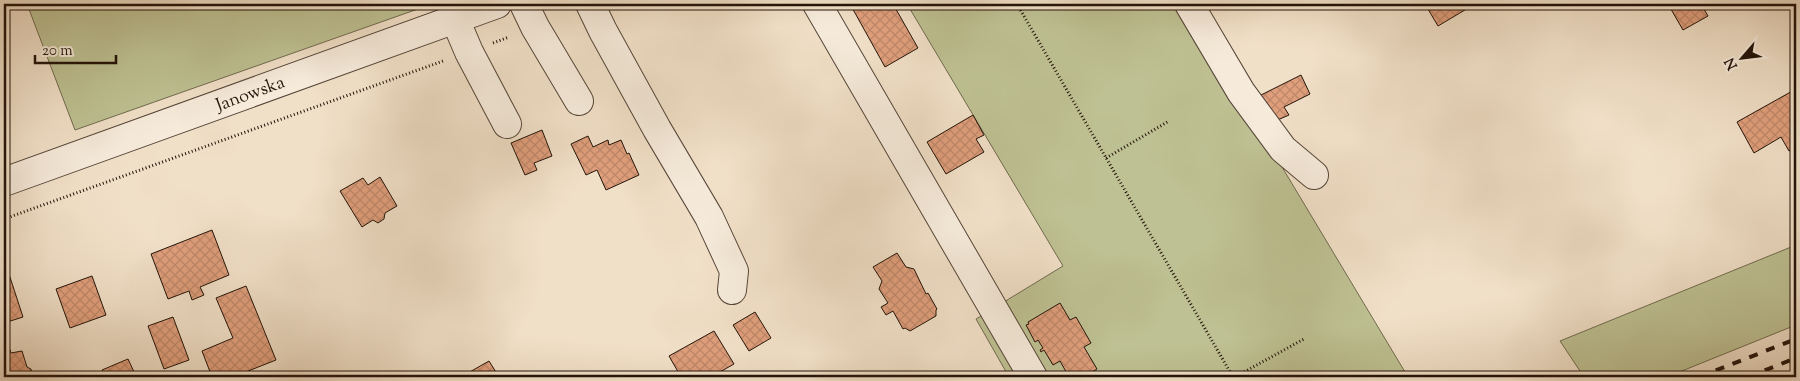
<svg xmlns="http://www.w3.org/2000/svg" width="1800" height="381" font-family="'Sorts Mill Goudy',serif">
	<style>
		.green { fill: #bec193; stroke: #706a4e }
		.building { fill: url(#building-cross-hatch); stroke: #221309 }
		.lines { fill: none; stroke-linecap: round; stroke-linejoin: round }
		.minor-casing { stroke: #564639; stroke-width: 30 }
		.path { stroke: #221309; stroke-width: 3; stroke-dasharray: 1 2.5; stroke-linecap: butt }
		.minor { stroke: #f6ebdb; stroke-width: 28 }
		.rail { stroke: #221309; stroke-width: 4; stroke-dasharray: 9 9; stroke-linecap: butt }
		.labels { text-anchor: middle; stroke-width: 4.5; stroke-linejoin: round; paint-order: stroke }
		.street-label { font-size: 18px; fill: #221309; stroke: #f6ebdb }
	</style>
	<defs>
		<pattern id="building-cross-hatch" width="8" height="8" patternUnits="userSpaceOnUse" patternTransform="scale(1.25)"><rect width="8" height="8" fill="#e09f7c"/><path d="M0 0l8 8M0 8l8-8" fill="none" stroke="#c0886a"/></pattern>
	</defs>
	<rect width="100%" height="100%" fill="#f1e0c8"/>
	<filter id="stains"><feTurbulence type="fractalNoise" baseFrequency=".004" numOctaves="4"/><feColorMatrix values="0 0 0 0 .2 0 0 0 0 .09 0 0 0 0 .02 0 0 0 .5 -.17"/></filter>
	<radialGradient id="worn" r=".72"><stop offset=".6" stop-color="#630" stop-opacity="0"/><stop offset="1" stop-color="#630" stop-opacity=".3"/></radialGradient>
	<g class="green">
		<polygon points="27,4 432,4 75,130"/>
		<polygon points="907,4 1179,4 1240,97 1408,377 1009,377 976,319 1063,266"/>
		<polygon points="1796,245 1796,325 1667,377 1584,377 1560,341"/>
	</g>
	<g class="building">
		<polygon points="850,4 893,4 918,48 885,67"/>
		<polygon points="1425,4 1475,4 1438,26"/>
		<polygon points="1668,4 1701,4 1708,16 1683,30"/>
		<polygon points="1301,75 1310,94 1284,107 1289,115 1273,122 1259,96"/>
		<polygon points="1796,89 1796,147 1789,151 1781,137 1754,153 1737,122"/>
		<polygon points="973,115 984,135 976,139 984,152 946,174 927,142"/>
		<polygon points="542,130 552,156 534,163 537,170 525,175 511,143"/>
		<polygon points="588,136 593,147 608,140 609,145 621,140 627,154 629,153 639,175 606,190 597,170 586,175 571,144"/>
		<polygon points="380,177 397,206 385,213 384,219 378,223 373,220 362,227 340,191 363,178 368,185"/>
		<polygon points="212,230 229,275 200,287 204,295 192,300 189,291 168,299 151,254"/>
		<polygon points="897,253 906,267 914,269 926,294 928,293 937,309 936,310 936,316 910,331 905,328 903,329 893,311 886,315 881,307 888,303 879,289 882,281 873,267"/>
		<polygon points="4,262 5,262 23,317 4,323"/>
		<polygon points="92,276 106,315 70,328 56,289"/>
		<polygon points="246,286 276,360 233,377 212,377 202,351 233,338 216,298"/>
		<polygon points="1060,303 1070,320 1076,317 1091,343 1084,347 1097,369 1083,377 1069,377 1060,361 1053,365 1044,350 1041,352 1040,350 1043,348 1038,340 1035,342 1026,325 1029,324 1028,322"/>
		<polygon points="755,312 771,338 749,351 733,325"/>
		<polygon points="173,317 189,360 164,369 148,326"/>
		<polygon points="714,331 734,364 711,377 681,377 669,356"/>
		<polygon points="8,344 11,353 22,351 27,367 31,369 32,374 31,377 4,377 4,345"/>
		<polygon points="128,359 135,374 129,377 105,377 102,370"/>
		<polygon points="489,361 499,377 461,377"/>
	</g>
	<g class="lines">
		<g class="minor-casing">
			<g id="minor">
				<polyline points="524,4 535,27 579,101"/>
				<polyline points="590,4 603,31 657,129 709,217 734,271 732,290"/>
				<polyline points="817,4 1033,377"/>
				<polyline points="1189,4 1241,92 1283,149 1314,175"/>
				<polyline points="455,19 469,52 507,124"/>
				<polyline points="4,182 497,4"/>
			</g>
		</g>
		<g class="path">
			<polyline points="1017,4 1233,377"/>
			<polyline points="493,43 509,37"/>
			<polyline points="1106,158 1169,121"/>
			<polyline points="4,219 443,61"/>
			<polyline points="1235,377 1304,339"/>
		</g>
		<use href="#minor" class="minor"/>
		<g class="rail">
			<polyline points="1699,377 1796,339"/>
			<polyline points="1748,377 1796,358"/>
		</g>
	</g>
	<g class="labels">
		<g class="street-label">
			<text transform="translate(250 93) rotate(-20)" y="6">Janowska</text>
		</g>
	</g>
	<rect width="1800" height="381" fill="none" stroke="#f1e0c8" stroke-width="20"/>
	<rect x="5" y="5" width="1790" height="371" fill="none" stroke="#221309" stroke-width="2.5"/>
	<rect x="10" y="10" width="1780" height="361" fill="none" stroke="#221309"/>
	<g transform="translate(1742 58) rotate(242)" stroke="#f6ebdb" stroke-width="4" paint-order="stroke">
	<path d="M0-4L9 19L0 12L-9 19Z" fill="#221309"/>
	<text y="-8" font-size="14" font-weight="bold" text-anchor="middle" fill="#221309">N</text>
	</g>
	<path d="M35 55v8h81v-8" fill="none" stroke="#221309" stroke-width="2.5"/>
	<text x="42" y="55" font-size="15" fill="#221309" stroke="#f6ebdb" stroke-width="4" paint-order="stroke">20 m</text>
	<rect width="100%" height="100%" filter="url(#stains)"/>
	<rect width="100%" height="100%" fill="url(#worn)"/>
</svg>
